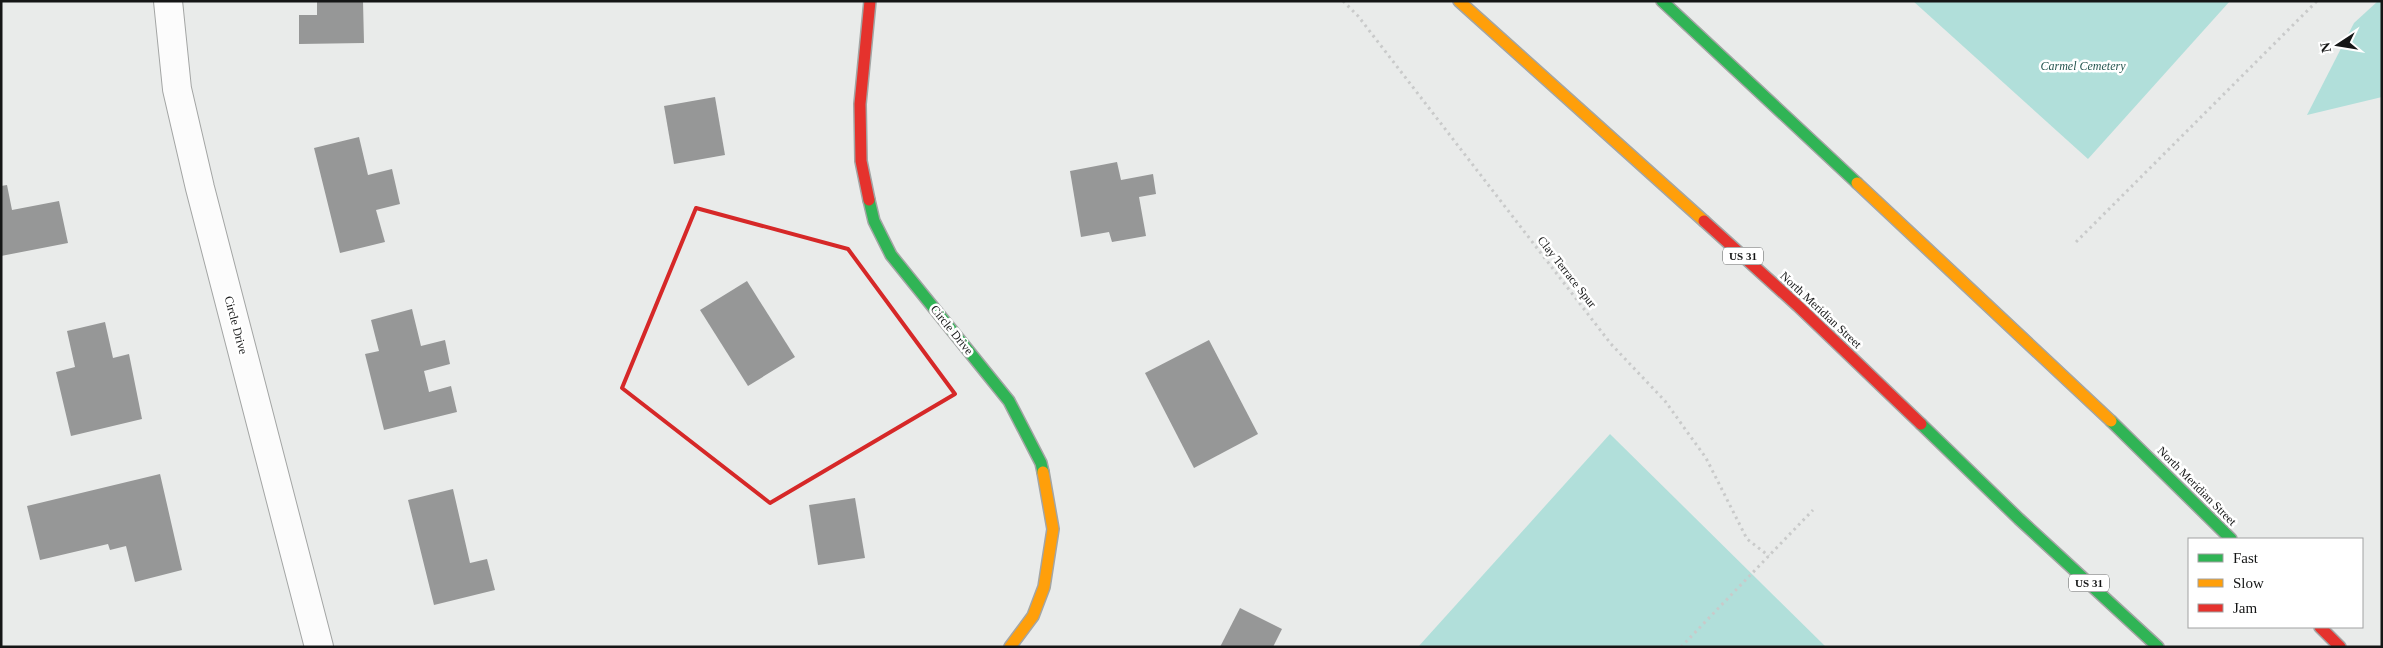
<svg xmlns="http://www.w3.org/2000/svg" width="2383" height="648" font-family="'Times New Roman',serif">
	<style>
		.green { fill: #b1dfda }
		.building { fill: #969797 }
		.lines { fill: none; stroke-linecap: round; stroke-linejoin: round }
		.street-casing { stroke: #a3a5a4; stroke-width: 30 }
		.fast-casing { stroke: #a3a5a4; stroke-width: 14 }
		.slow-casing { stroke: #a3a5a4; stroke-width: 14 }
		.jam-casing { stroke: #a3a5a4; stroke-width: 14 }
		.path { stroke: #c9caca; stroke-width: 3; stroke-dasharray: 2.5 4; stroke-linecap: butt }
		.street { stroke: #fcfcfc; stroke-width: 28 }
		.fast { stroke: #30b455; stroke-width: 11 }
		.slow { stroke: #ff9f0a; stroke-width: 11 }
		.jam { stroke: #e5322d; stroke-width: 11 }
		.marked { fill: none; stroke: #d62828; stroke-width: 4; stroke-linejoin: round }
		.labels { text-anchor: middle; stroke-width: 5; stroke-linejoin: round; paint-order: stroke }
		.shield { fill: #fff; stroke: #5b5c5c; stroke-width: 1 }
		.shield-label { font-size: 11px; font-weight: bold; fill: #151616 }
		.park-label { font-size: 12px; font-style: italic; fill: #265650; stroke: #fff }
		.street-label { font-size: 12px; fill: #151616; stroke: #fff }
	</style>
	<rect width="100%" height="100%" fill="#e9ebea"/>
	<g class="green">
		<polygon points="1913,1 2230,1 2088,159"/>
		<polygon points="2378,1 2382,1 2382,97 2307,115 2354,23"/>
		<polygon points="1610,434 1826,647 1418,647"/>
	</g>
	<g class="building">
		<polygon points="317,1 363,1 364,43 299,44 299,15 317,15"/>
		<polygon points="715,97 725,155 674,164 664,106"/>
		<polygon points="359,137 368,175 392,169 400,204 376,210 385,242 340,253 314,148"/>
		<polygon points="1117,162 1121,180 1153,174 1156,194 1139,197 1146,236 1112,242 1109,232 1081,237 1070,171"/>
		<polygon points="7,185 12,210 59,201 68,243 1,256 1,186"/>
		<polygon points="747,281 795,357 748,386 700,310"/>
		<polygon points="412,309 421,346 445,340 450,364 424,371 429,392 451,386 457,412 384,430 365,354 379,351 371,320"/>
		<polygon points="105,322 113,358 129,354 142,419 71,436 56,372 75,367 67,331"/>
		<polygon points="1209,340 1258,434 1194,468 1145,373"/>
		<polygon points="160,474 182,570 135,582 126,546 110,550 108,544 40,560 27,506"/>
		<polygon points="453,489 470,563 487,559 495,590 434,605 408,500"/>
		<polygon points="855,498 865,558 818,565 809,505"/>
		<polygon points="1240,608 1282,629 1273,647 1220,647"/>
	</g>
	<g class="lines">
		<g class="street-casing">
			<polyline id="street" points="168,1 177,89 200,188 319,647"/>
		</g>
		<g class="fast-casing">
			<g id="fast">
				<polyline points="1662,1 1857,183"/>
				<polyline points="869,200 874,221 891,255 1009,401 1041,463 1043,472"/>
				<polyline points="2111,421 2231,539"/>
				<polyline points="1921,424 2019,519 2158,647"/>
			</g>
		</g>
		<g class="slow-casing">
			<g id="slow">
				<polyline points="1459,1 1704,221"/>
				<polyline points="1857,183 2111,421"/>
				<polyline points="1010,647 1033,616 1044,587 1053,529 1043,472"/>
			</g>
		</g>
		<g class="jam-casing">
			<g id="jam">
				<polyline points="869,200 861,161 860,104 870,1"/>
				<polyline points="1704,221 1798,306 1921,424"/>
				<polyline points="2320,627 2340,647"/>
			</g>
		</g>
		<g class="path">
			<polyline points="1343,1 1358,16 1611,344 1665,401 1706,458 1747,539 1769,556"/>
			<polyline points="2076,242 2317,1"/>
			<polyline points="1681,647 1813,510"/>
		</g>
		<use href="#street" class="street"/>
		<use href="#fast" class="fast"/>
		<use href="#slow" class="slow"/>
		<use href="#jam" class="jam"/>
	</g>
	<path class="marked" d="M696,208L848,249L955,394L770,503L622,388Z"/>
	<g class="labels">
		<g class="shield">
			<rect x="1723" y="247.5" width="40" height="17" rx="4"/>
			<rect x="2069" y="574.5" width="40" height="17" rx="4"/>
		</g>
		<g class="shield-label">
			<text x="1743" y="260">US 31</text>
			<text x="2089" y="587">US 31</text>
		</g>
		<g class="park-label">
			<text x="2083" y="70">Carmel Cemetery</text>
		</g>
		<g class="street-label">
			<text transform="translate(1567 272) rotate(52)" y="4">Clay Terrace Spur</text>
			<text transform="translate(1821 310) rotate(43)" y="4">North Meridian Street</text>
			<text transform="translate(236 325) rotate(75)" y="4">Circle Drive</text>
			<text transform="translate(952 330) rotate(51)" y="4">Circle Drive</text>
			<text transform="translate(2197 486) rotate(45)" y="4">North Meridian Street</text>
		</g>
	</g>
	<rect width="2383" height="648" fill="none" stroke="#151616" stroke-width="5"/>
	<rect x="2188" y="538" width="175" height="90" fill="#ffffff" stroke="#a1a2a2"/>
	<rect x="2198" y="554" width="25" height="8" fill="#30b455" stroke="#a1a2a2"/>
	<text x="2233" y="563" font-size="15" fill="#151616">Fast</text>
	<rect x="2198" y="579" width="25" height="8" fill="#ff9f0a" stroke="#a1a2a2"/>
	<text x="2233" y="588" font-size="15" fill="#151616">Slow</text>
	<rect x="2198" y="604" width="25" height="8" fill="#e5322d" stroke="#a1a2a2"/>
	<text x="2233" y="613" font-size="15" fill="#151616">Jam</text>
	<g transform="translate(2338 45) rotate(258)" stroke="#ffffff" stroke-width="4" paint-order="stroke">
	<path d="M0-4L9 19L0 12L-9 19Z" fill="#151616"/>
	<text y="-8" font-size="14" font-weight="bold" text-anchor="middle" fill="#151616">N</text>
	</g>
</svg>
